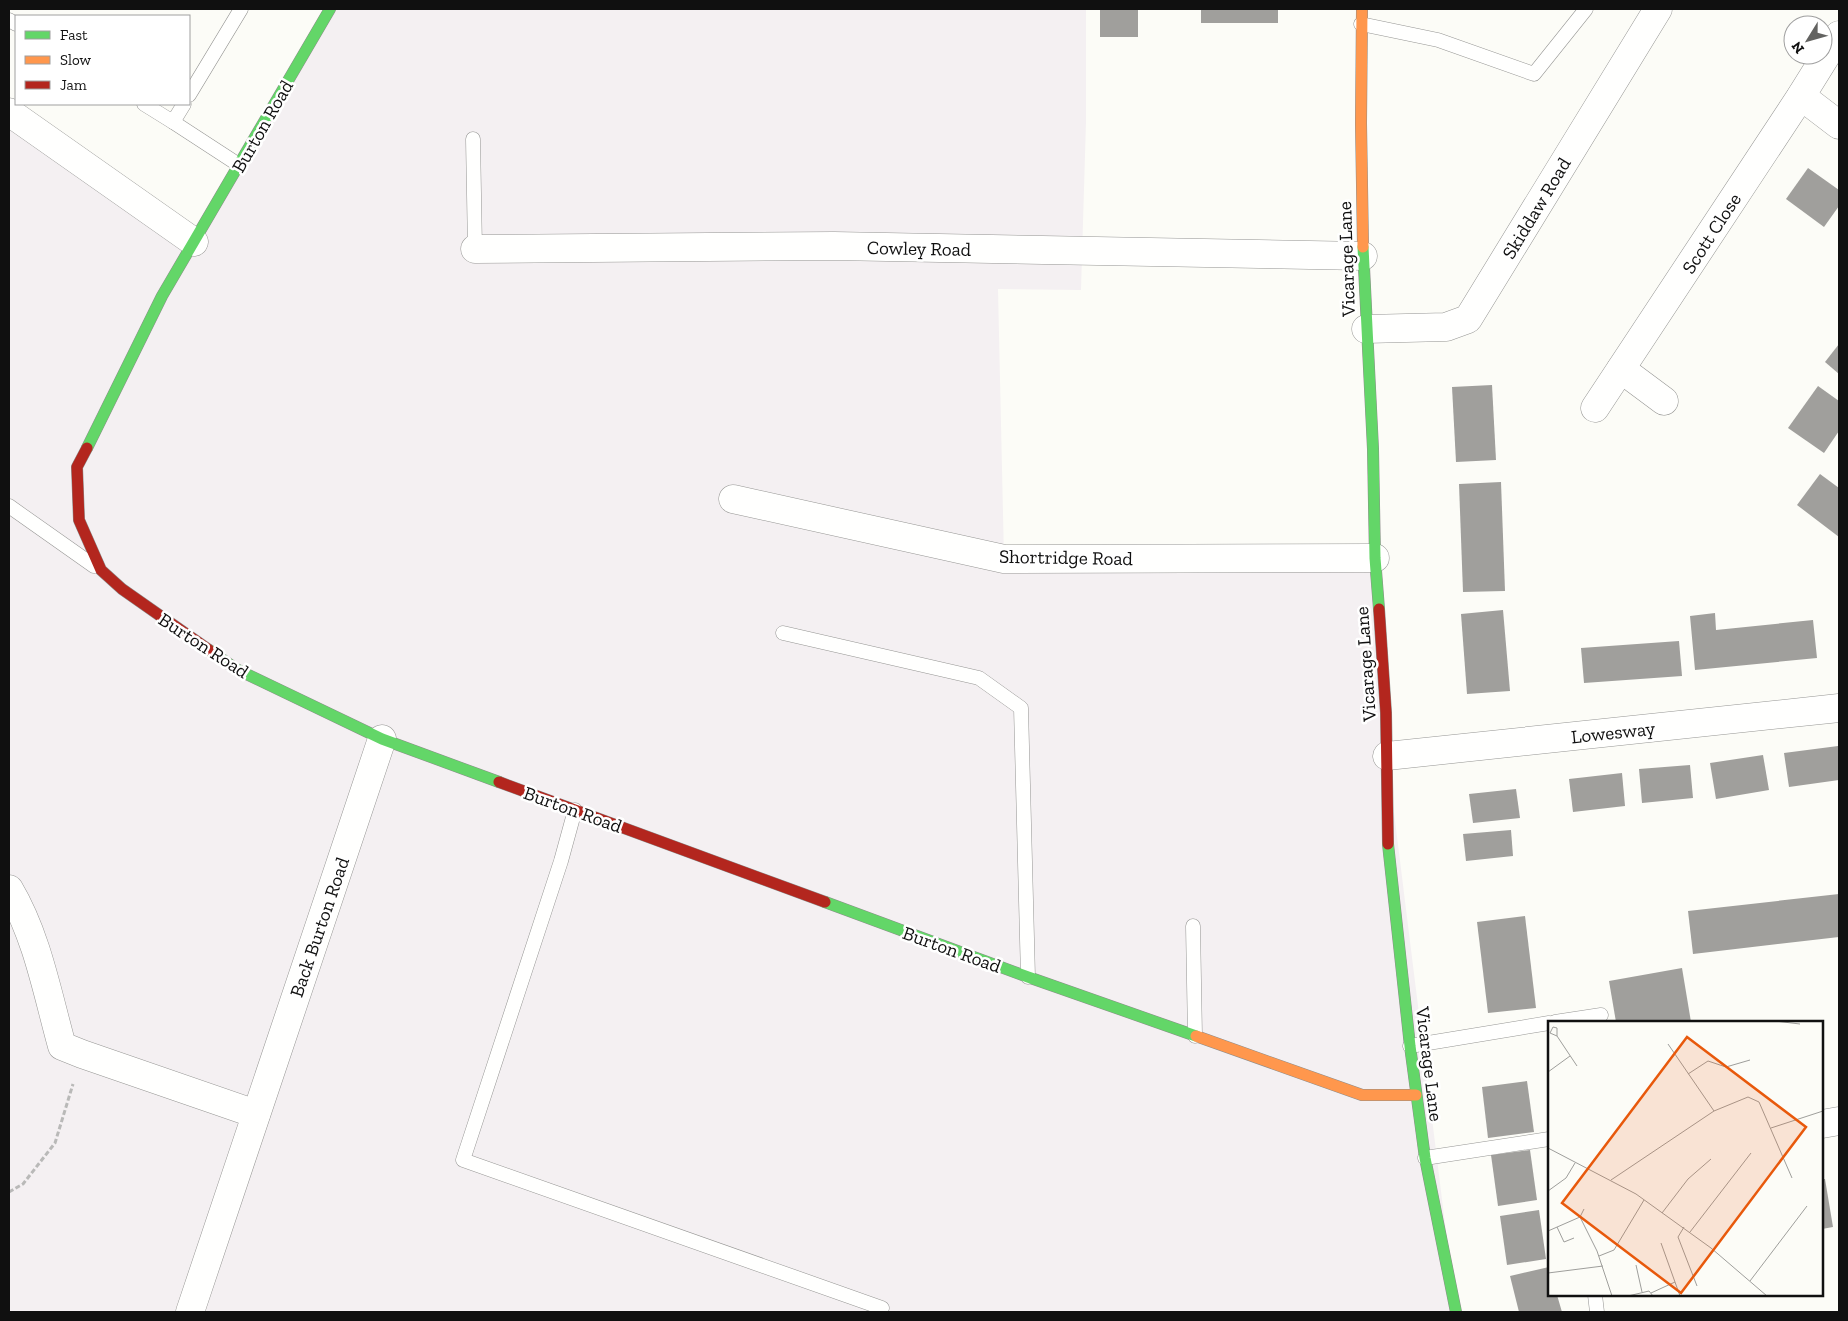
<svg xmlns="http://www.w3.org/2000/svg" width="1848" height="1321" font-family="'Zilla Slab',serif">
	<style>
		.industrial { fill: #f4f0f2 }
		.building { fill: #a09f9c }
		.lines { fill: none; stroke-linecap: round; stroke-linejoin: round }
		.lane-casing { stroke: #969694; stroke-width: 15 }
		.street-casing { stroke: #969694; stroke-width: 29 }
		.fast-casing { stroke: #8d8d8b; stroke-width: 12 }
		.slow-casing { stroke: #8d8d8b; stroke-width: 12 }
		.jam-casing { stroke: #8d8d8b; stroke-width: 12 }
		.path { stroke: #b9b9b8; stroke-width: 3; stroke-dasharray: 5 2.5; stroke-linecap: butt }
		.lane { stroke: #fffffe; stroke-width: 14 }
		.street { stroke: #fffffe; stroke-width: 28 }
		.fast { stroke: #63d668; stroke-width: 11 }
		.slow { stroke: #ff974d; stroke-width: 11 }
		.jam { stroke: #b3261e; stroke-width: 11 }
		.labels { text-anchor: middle; stroke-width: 5; stroke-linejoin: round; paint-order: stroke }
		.street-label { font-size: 19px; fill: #101010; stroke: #fff }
		.inset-road { fill: none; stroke: #9e9e9b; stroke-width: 1 }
		.view { fill: #e8590c; fill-opacity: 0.15; stroke: #e8590c; stroke-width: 2.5 }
		.inset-edge { fill: none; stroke: #101010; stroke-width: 2.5 }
	</style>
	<rect width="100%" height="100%" fill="#fcfcf7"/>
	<polygon class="industrial" points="330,9 1086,9 1086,122 1081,290 998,289 1004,558 1375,558 1387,756 1456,1312 9,1312 9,112 194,242"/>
	<g class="building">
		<rect x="1100" y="9" width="38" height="28"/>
		<rect x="1201" y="9" width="77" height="14"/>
		<polygon points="1808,168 1839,190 1839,206 1824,227 1786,199"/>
		<polygon points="1839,344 1839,374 1825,362"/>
		<polygon points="1492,385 1496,460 1456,462 1452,387"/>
		<polygon points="1818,386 1839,401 1839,431 1824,453 1788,428"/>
		<polygon points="1820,474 1839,488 1839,537 1797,505"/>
		<polygon points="1501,482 1505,591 1463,592 1459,484"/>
		<polygon points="1503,610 1510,691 1467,694 1461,614"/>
		<polygon points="1715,613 1716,630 1813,620 1817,658 1695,670 1690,616"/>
		<polygon points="1679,641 1682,676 1584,683 1581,648"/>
		<polygon points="1838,746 1839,780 1789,787 1784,753"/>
		<polygon points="1763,755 1769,790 1716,799 1710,763"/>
		<polygon points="1690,765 1693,798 1642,803 1639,769"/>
		<polygon points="1622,773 1625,806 1573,812 1569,779"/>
		<polygon points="1516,789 1520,818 1473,823 1469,794"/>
		<polygon points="1511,830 1513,856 1466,861 1463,834"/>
		<polygon points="1839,894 1839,937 1693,954 1688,911"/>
		<polygon points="1525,916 1536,1008 1488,1013 1477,922"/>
		<polygon points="1682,968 1691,1022 1616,1022 1609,981"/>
		<polygon points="1527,1081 1534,1132 1488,1138 1482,1087"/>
		<polygon points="1530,1150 1537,1200 1498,1206 1491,1155"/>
		<polygon points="1822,1179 1825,1179 1833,1227 1822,1229"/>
		<polygon points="1539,1210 1546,1259 1507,1265 1500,1216"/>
		<polygon points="1549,1267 1549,1295 1557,1295 1562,1312 1519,1312 1510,1276"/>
	</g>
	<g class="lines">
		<g class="lane-casing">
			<g id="lane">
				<polyline points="9,20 16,24"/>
				<polyline points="1361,24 1438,40 1534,74 1586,9"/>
				<polyline points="189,95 241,9"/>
				<polyline points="144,104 173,122 184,104"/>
				<polyline points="173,122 239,165"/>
				<polyline points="473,139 475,249"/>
				<polyline points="9,506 94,566"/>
				<polyline points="783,633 979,678 1021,708 1028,977"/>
				<polyline points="575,810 561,861 463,1160 882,1308"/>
				<polyline points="1193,926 1195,1036"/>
				<polyline points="1555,1022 1601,1015"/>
				<polyline points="1410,1046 1549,1023"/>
				<polyline points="1425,1158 1549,1139"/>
				<polyline points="1595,1295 1597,1312"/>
			</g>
		</g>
		<g class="street-casing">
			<g id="street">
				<polyline points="1801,96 1839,125"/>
				<polyline points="9,112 194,242"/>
				<polyline points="475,249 834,246 1363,256"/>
				<polyline points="1366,329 1446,327 1468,319 1658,9"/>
				<polyline points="1621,369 1664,401"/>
				<polyline points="1595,408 1801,96 1839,35"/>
				<polyline points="733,499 1004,559 1375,558"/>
				<polyline points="1387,756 1839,708"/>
				<path d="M9,889C37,936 47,992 62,1046L82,1054L256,1114"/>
				<polyline points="1822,1124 1839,1121"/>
				<polyline points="190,1312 382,739"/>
			</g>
		</g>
		<g class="fast-casing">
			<g id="fast">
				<polyline points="1363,247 1373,449 1375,558 1379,609"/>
				<polyline points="87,448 162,296 330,9"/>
				<polyline points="209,650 236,669 382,739 499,782"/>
				<polyline points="1388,844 1410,1046 1425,1158 1456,1312"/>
				<polyline points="825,902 1028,977 1196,1036"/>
			</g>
		</g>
		<g class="slow-casing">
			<g id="slow">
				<polyline points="1362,9 1361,123 1363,247"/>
				<polyline points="1196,1036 1362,1095 1416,1095"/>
			</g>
		</g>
		<g class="jam-casing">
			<g id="jam">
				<polyline points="87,448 77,467 79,520 101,570 122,589 209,650"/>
				<polyline points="1379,609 1386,713 1388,844"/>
				<polyline points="499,782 825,902"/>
			</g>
		</g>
		<polyline class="path" points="9,1192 23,1184 55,1143 73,1084"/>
		<use href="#lane" class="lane"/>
		<use href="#street" class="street"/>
		<use href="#fast" class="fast"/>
		<use href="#slow" class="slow"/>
		<use href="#jam" class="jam"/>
	</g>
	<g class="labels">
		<g class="street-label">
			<text transform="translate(262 126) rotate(-60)" y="7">Burton Road</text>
			<text transform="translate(1536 208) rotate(-59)" y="7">Skiddaw Road</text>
			<text transform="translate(1711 233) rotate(-57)" y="7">Scott Close</text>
			<text transform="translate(919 248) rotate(1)" y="7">Cowley Road</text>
			<text transform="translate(1346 259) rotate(-92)" y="7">Vicarage Lane</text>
			<text transform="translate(1066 557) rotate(1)" y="7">Shortridge Road</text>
			<text transform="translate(204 645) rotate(33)" y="7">Burton Road</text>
			<text transform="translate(1365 664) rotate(-94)" y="7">Vicarage Lane</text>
			<text transform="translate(1613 732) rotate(-6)" y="7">Lowesway</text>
			<text transform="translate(573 809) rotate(20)" y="7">Burton Road</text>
			<text transform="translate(319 927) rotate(-71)" y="7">Back Burton Road</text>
			<text transform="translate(952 949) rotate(20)" y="7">Burton Road</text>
			<text transform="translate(1430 1064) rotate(83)" y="7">Vicarage Lane</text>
		</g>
	</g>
	<g transform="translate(1548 1021)">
		<rect width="275" height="275" fill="#fcfcf7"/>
		<path class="inset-road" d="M227,0L252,3M9,15V7L5,6L2,12L9,15L29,45M120,23L166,90M0,51L22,35M140,53L160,40L178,46L202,39M223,107L275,90M0,127L88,173L163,227L219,275M63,159L166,90L200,76L211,81L244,157M0,170L18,157L27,142M36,188L32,196L49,230L64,275M114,192L140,158L163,138M9,206L16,221L26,217M136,206L130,216L149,265M0,210L32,196M142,211L203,132M113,222L132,275M51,235L66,229L96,179M88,244L94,271M0,252L55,245M202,260L259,185M103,272L127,261M80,275L101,270L105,275"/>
		<path class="view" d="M139,16L258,106L133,272L14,182Z"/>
		<rect width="275" height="275" class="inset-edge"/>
	</g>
	<rect width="1848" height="1321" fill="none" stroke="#101010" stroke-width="20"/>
	<rect x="15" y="15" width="175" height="90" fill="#ffffff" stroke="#9f9f9f"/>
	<rect x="25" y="31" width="25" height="8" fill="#63d668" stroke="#9f9f9f"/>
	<text x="60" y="40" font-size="15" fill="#101010">Fast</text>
	<rect x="25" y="56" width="25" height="8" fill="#ff974d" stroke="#9f9f9f"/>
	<text x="60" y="65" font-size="15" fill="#101010">Slow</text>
	<rect x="25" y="81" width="25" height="8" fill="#b3261e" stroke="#9f9f9f"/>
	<text x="60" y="90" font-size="15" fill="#101010">Jam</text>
	<g transform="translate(1808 40) rotate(233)"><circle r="24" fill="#ffffff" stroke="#9f9f9f"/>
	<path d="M0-4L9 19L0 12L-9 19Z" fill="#636361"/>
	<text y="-8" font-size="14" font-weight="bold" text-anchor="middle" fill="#101010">N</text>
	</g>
</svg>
